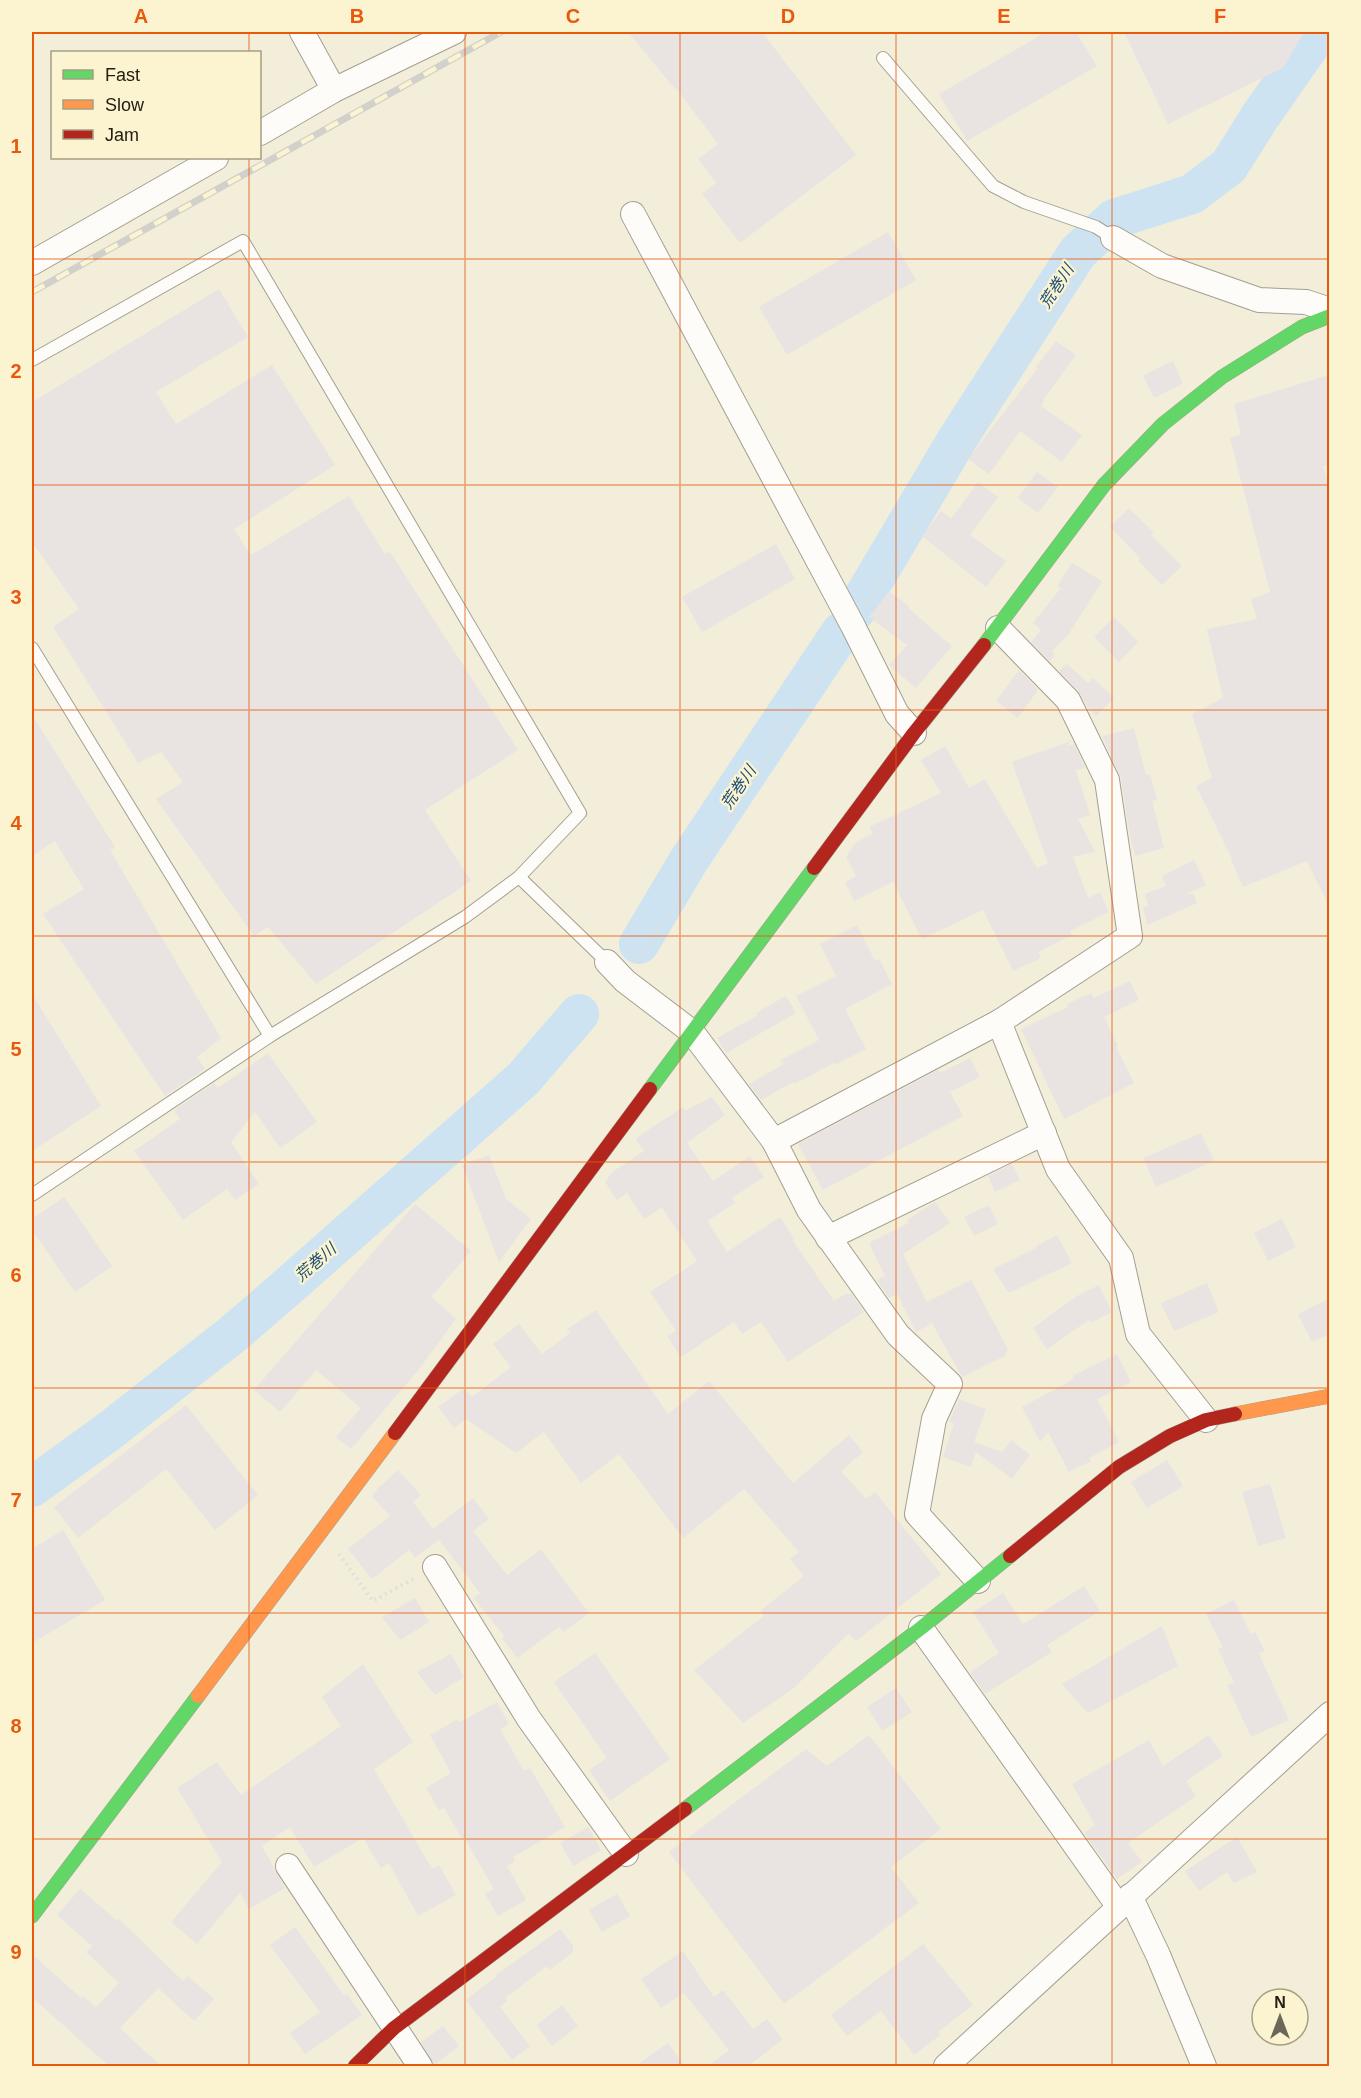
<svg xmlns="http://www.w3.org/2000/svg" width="1361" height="2098" font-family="Helvetica,'Noto Sans JP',sans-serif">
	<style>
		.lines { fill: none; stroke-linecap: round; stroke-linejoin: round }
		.river { stroke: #cde3f2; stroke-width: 40 }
		.building { fill: #e9e4e1 }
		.lane-casing { stroke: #a3a091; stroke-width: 14 }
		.street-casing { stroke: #a3a091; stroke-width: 26 }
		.fast-casing { stroke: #a3a091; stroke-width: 15 }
		.slow-casing { stroke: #a3a091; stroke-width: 15 }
		.jam-casing { stroke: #a3a091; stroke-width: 15 }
		.path { stroke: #deddd7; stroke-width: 4; stroke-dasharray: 1.5 4.5; stroke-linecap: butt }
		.lane { stroke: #fdfcf9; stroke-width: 12 }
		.street { stroke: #fdfcf9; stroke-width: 24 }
		.fast { stroke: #63d668; stroke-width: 14 }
		.slow { stroke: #ff974d; stroke-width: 14 }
		.jam { stroke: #b3261e; stroke-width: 14 }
		.rail-casing { stroke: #d2d0cb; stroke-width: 7 }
		.rail { stroke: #fcf4d0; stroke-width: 4.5; stroke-dasharray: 14; stroke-linecap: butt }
		.grid { fill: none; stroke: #e8590c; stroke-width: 1.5; stroke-opacity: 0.55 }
		.labels { text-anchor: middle; stroke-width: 4.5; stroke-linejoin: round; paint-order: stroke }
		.water-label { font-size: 16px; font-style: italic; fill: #1b4d75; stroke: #fcf4d0 }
		.neatline { fill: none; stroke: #e8590c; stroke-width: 2 }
		.grid-label { font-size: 20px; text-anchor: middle; font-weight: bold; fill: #e8590c }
	</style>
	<rect width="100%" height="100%" fill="#f2eeda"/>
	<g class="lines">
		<g class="river">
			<polyline points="856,610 958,438 1078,252 1114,219 1192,194 1229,166 1259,118 1319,32"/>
			<polyline points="639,944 689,860 841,632"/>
			<polyline points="32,1487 108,1432 233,1334 292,1283 523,1079 579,1014"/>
		</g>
	</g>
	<g class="building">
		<polygon points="628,32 762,32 856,155 740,243 702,194 716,183 698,159 718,144 676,88 675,89"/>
		<polygon points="1046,32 1076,32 1097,66 967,141 939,94"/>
		<polygon points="1124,32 1304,32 1283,68 1168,124"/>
		<polygon points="888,232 916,280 787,355 759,307"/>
		<polygon points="219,289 248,337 156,392 176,424 272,365 335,465 234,529 251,555 349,496 385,554 390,552 518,750 425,810 471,881 316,984 268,927 254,936 156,799 183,782 161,752 138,763 53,627 79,609 32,542 32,402"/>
		<polygon points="1056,341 1076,355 1043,400 1044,401 1041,406 1082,435 1062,462 1020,431 989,474 968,459 1038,368 1036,367"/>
		<polygon points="1173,361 1183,384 1154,398 1143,376"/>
		<polygon points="1329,375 1329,465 1323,466 1329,486 1329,906 1307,861 1243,887 1231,860 1232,859 1196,786 1212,778 1192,714 1223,698 1207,629 1257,619 1251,599 1270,592 1230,438 1241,434 1234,404"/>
		<polygon points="1037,472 1058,487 1038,513 1018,498"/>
		<polygon points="978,482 998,497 970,535 1006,561 986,587 922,536 941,511 951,519"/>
		<polygon points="1129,508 1154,533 1151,535 1182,566 1162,585 1138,560 1140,558 1110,527"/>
		<polygon points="776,544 795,579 702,632 682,597"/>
		<polygon points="1072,563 1102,581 1068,635 1052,651 1055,654 1050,662 1031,642 1041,630 1033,623 1061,588 1057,586"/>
		<polygon points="889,591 909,606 908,608 952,646 916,688 889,665 907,645 869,617"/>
		<polygon points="1114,617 1138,642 1119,662 1094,637"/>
		<polygon points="1067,664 1088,683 1093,678 1114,698 1096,716 1088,708 1078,690 1059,671"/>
		<polygon points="1019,670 1038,690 1018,718 996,701"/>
		<polygon points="32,715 115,847 110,850 221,1038 197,1057 205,1069 165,1096 43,914 84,889 55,841 32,856"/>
		<polygon points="1134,728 1146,775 1150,774 1157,800 1152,801 1164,848 1135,856 1130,837 1121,778 1102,736"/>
		<polygon points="1071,741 1066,746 1074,744 1085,768 1076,770 1090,815 1078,819 1095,852 1073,857 1088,898 1100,892 1109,912 1070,931 1072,935 1038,952 1041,958 1013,971 983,910 922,939 893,882 854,901 845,882 856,876 846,857 856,842 873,834 869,827 941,793 921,760 945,746 969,788 985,779 1037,868 1048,863 1012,762"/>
		<polygon points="1194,860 1206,885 1182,896 1193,893 1197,903 1147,925 1143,907 1148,906 1145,894 1166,886 1162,876"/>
		<polygon points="857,925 875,961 879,959 892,984 845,1009 866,1049 835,1065 834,1063 794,1084 793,1082 761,1100 749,1084 784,1064 781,1060 819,1040 796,996 836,976 820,944"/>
		<polygon points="1130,981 1139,1000 1104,1017 1118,1046 1116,1047 1134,1083 1064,1119 1021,1029 1068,1007 1067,1004 1091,993 1094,998"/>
		<polygon points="32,994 101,1106 32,1151"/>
		<polygon points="786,996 796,1013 726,1053 717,1038 758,1015 756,1013"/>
		<polygon points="268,1053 317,1122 280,1148 255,1112 231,1142 259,1184 235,1200 227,1189 183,1220 134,1151 180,1119 174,1110 214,1083 218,1088"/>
		<polygon points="970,1058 980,1077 950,1092 963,1116 823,1190 798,1144 938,1070 940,1073"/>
		<polygon points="712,1097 725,1115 687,1143 713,1181 750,1156 764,1177 732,1198 735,1203 707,1221 727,1252 780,1217 794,1238 792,1239 834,1301 847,1293 848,1295 851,1293 864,1312 788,1362 761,1322 742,1334 734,1322 681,1357 667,1336 676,1331 650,1292 697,1261 662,1207 644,1219 627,1193 617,1200 605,1182 611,1173 644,1151 636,1140 639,1136 683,1107 685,1111"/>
		<polygon points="1201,1133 1214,1161 1156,1187 1143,1158"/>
		<polygon points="489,1155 506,1199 531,1219 499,1262 462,1165"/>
		<polygon points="1012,1164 1020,1180 995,1192 988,1176"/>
		<polygon points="64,1197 112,1266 75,1292 32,1230 32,1219"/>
		<polygon points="935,1202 950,1223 903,1254 927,1302 971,1280 1008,1349 1005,1356 962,1377 932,1323 916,1332 897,1294 889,1298 877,1280 885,1276 869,1243 909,1223 907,1220"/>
		<polygon points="415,1204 471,1251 431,1297 456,1319 419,1369 351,1449 336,1437 361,1408 316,1370 280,1412 254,1390"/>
		<polygon points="989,1205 998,1224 974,1236 964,1217"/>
		<polygon points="1282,1219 1296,1247 1268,1261 1254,1233"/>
		<polygon points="1057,1235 1072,1263 1009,1293 993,1269 1036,1248 1036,1246"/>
		<polygon points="1207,1283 1219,1312 1174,1331 1161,1303"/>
		<polygon points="1099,1285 1112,1312 1091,1323 1089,1320 1047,1349 1033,1328 1077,1296"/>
		<polygon points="1329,1299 1329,1334 1312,1342 1298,1314"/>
		<polygon points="596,1310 668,1414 709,1381 793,1483 849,1435 863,1452 841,1471 866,1499 875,1492 941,1574 856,1641 849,1633 794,1688 743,1723 694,1670 764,1616 760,1611 804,1576 790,1559 799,1552 744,1489 683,1538 619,1454 581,1483 544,1432 516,1453 466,1419 454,1428 438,1407 464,1388 472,1397 511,1367 493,1344 519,1324 542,1354 570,1333 567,1329"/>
		<polygon points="1117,1354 1131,1382 1097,1399 1119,1442 1089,1458 1091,1461 1069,1472 1048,1432 1040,1442 1022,1407 1074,1379 1072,1376"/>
		<polygon points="959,1399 986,1409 974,1442 1002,1452 1011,1440 1030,1455 1012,1479 976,1452 971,1467 943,1457 954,1423 949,1422"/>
		<polygon points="186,1405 258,1495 215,1530 166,1469 78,1538 54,1507"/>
		<polygon points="1167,1460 1183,1486 1147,1508 1131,1482"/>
		<polygon points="398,1470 421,1495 413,1502 433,1529 473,1498 489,1519 473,1531 507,1575 541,1549 589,1613 564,1632 559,1627 517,1658 502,1638 504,1636 474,1598 480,1593 439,1540 415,1558 409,1550 372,1579 348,1549 390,1516 372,1496 378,1488"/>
		<polygon points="1270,1484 1286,1538 1258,1546 1242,1492"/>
		<polygon points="63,1530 105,1600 32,1643 32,1549"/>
		<polygon points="1084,1586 1100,1611 1047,1645 1052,1652 985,1694 970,1672 999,1653 973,1612 1003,1593 1023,1624"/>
		<polygon points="415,1598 429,1622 400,1640 382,1617"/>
		<polygon points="1234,1600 1251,1634 1255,1632 1265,1651 1259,1654 1289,1720 1251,1737 1227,1685 1234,1682 1218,1649 1223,1647 1206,1614"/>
		<polygon points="1162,1626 1178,1666 1088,1713 1062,1684"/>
		<polygon points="595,1653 670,1759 610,1801 589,1770 607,1758 554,1682"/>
		<polygon points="451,1654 464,1677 435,1695 417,1672"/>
		<polygon points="363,1664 413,1742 374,1769 432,1869 439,1865 456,1895 418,1916 389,1863 381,1868 363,1838 314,1867 290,1827 262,1846 285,1888 249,1909 240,1893 197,1944 171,1922 222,1862 177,1788 217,1762 241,1795 341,1726 322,1697"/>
		<polygon points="896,1688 912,1712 882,1731 867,1707"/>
		<polygon points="497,1702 509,1724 500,1729 524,1771 530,1768 565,1827 513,1857 515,1861 507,1866 526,1900 498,1916 485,1894 494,1889 465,1839 463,1840 444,1808 439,1810 426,1788 451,1773 430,1735 458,1719 460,1722"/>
		<polygon points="869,1735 941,1829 891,1867 919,1903 784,2004 669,1852 806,1749 827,1766"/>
		<polygon points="1209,1735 1223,1756 1186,1781 1196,1796 1128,1843 1142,1862 1117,1879 1084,1833 1095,1825 1072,1784 1149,1740 1163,1766"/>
		<polygon points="588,1827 601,1850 573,1866 560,1843"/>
		<polygon points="1237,1837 1257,1872 1234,1883 1227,1872 1199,1891 1185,1871"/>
		<polygon points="80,1889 116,1920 118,1918 183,1981 188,1976 214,1999 194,2021 158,1988 120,2028 162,2067 110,2067 32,1997 32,1954 81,1998 83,1996 96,2007 119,1983 86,1952 92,1946 57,1915"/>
		<polygon points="617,1894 630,1916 602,1932 589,1910"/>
		<polygon points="295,1927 344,1996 347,1994 362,2015 305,2054 290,2033 320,2012 270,1945"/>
		<polygon points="560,1929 573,1945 573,1952 550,1970 547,1966 505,1998 507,2001 500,2007 530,2046 512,2060 466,2000 497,1976 496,1975"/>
		<polygon points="923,1944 973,2005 938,2032 940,2035 914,2055 881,2011 847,2036 831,2015"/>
		<polygon points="683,1951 714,1997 723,1990 753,2029 767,2019 783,2039 747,2067 707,2067 729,2050 684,1993 661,2008 641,1979"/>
		<polygon points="562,2005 578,2026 552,2046 537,2025"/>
		<polygon points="443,2026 459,2046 434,2065 421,2042"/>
		<polygon points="668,2043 685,2067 634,2067"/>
	</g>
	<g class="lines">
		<g class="lane-casing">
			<g id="lane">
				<polyline points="883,58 993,186 1024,202 1096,227 1113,238"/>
				<polyline points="32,360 243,241 580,813 519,877 465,917 270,1036 32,1195"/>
				<polyline points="32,648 270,1036"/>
				<polyline points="519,877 607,962"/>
			</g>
		</g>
		<g class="street-casing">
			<g id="street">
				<polyline points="302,32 334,90"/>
				<polyline points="260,133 334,90 454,32"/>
				<polyline points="633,214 853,626 897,714 914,733"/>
				<polyline points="1113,238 1162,266 1259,300 1306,302 1330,310"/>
				<polyline points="32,263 216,158"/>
				<polyline points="998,628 1068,700 1107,780 1130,936 999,1022 1058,1169 1121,1258 1138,1334 1206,1420"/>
				<polyline points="607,962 625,981 692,1032 774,1141 809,1210 898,1335 950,1384 934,1419 917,1514 978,1581"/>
				<polyline points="774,1141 999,1022"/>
				<polyline points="828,1238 1044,1133"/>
				<polyline points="435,1567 529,1719 626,1854"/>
				<polyline points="921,1628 1119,1907"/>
				<polyline points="288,1866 420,2066"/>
				<polyline points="1130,1896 1158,1955 1204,2066"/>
				<polyline points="946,2066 1330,1714"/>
			</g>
		</g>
		<g class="fast-casing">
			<g id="fast">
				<polyline points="984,645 1104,485 1163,424 1222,377 1302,327 1330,316"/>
				<polyline points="650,1089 814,868"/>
				<polyline points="685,1809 921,1628 1010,1556"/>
				<polyline points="32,1916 198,1696"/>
			</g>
		</g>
		<g class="slow-casing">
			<g id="slow">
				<polyline points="1235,1414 1330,1396"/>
				<polyline points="198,1696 395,1433"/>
			</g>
		</g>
		<g class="jam-casing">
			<g id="jam">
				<polyline points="814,868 914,733 984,645"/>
				<polyline points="395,1433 650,1089"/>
				<polyline points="1010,1556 1119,1467 1170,1436 1206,1420 1235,1414"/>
				<polyline points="355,2066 394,2028 685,1809"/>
			</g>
		</g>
		<g class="path">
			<polyline points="867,605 1043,332 1093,245"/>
			<path d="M637,963C707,860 768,751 838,648"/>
			<polyline points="339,1554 373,1601 415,1578"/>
		</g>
		<use href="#lane" class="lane"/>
		<use href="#street" class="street"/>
		<use href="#fast" class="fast"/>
		<use href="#slow" class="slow"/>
		<use href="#jam" class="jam"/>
		<g class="rail-casing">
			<polyline id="rail" points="32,292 501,32"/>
		</g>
		<use href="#rail" class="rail"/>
	</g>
	<path class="grid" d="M249,32V52M465,32V2066M680,32V2066M896,32V2066M1112,32V2066M249,158V2066M32,259H1330M32,485H1330M32,710H1330M32,936H1330M32,1162H1330M32,1388H1330M32,1613H1330M32,1839H1330"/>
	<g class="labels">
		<g class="water-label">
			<text transform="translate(1056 286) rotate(-57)" y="6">荒巻川</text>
			<text transform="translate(738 787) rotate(-56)" y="6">荒巻川</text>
			<text transform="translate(315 1262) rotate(-41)" y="6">荒巻川</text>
		</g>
	</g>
	<rect width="1361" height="2098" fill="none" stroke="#fcf4d0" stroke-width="66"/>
	<rect x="51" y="51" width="210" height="108" fill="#fcf4d0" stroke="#a59f84" stroke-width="1.5"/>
	<rect x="63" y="70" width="30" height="9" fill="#63d668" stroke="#a59f84" stroke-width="1.5"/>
	<text x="105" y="81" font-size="18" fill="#232013">Fast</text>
	<rect x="63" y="100" width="30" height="9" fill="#ff974d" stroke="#a59f84" stroke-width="1.5"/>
	<text x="105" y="111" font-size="18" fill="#232013">Slow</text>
	<rect x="63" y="130" width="30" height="9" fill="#b3261e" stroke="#a59f84" stroke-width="1.5"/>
	<text x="105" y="141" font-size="18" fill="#232013">Jam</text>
	<g transform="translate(1280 2017)"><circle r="28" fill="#fcf4d0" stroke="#a59f84" stroke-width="1.5"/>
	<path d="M0-4.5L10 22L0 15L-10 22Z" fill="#6b6859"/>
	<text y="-9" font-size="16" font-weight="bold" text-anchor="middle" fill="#232013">N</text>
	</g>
	<rect x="33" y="33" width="1295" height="2032" class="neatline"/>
	<g class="grid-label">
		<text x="141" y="23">A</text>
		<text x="357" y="23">B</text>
		<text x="573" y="23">C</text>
		<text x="788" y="23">D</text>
		<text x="1004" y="23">E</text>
		<text x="1220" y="23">F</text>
		<text x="16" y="153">1</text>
		<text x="16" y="378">2</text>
		<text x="16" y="604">3</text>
		<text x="16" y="830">4</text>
		<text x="16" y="1056">5</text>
		<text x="16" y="1282">6</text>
		<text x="16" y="1507">7</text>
		<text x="16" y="1733">8</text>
		<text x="16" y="1959">9</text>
	</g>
</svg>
